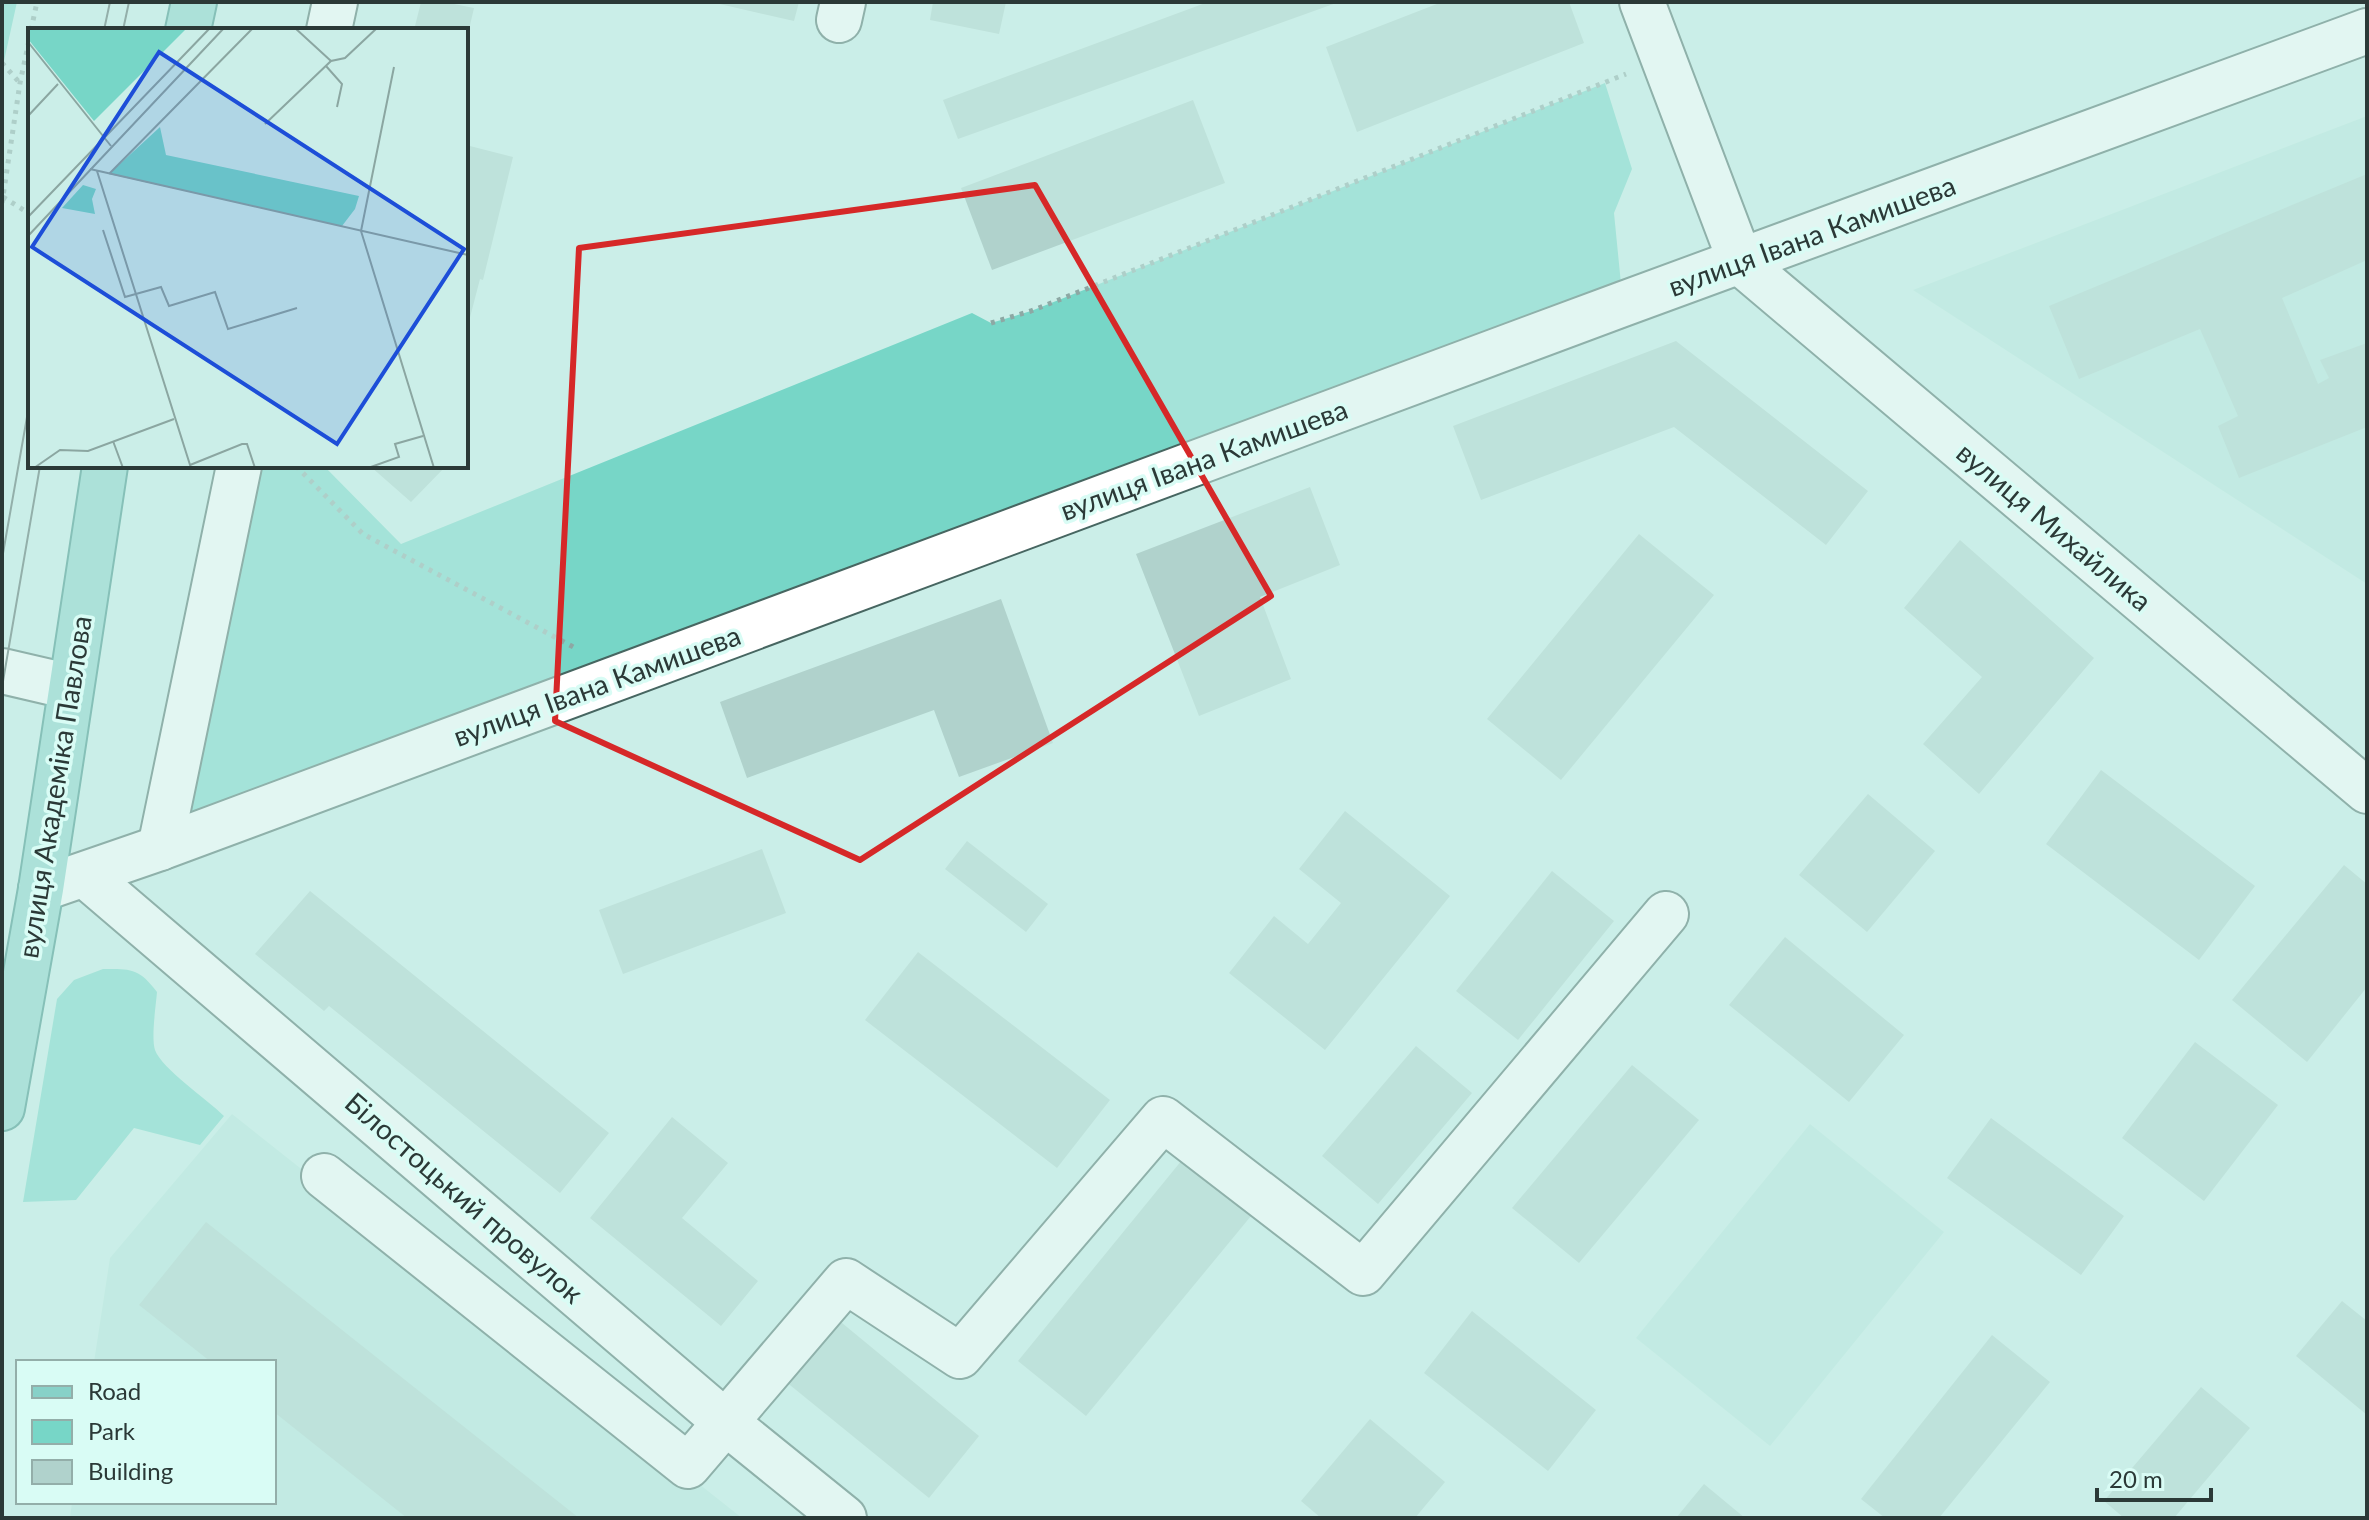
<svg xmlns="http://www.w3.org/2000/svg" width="2369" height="1520" font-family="Lato,sans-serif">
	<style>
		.built { fill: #b8e5dd }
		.green { fill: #77d6c7 }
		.building { fill: #b0d2cc }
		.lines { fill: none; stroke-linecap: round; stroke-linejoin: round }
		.minor-casing { stroke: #476661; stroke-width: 48 }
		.major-casing { stroke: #33887e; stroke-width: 48 }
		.path { stroke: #8da8a4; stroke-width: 5; stroke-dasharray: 4 6; stroke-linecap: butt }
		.minor { stroke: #fff; stroke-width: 44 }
		.major { stroke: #87d1c8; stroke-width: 44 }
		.tram { stroke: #506360; stroke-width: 2 }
		.marked { fill: none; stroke: #d62828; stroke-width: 6; stroke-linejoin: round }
		.labels { text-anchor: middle; stroke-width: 7; stroke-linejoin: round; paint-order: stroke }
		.street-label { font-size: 28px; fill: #2b3937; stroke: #d9fcf5 }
		.inset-road { fill: none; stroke: #8ba6a1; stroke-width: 2 }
		.view { fill: #1d4ed8; fill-opacity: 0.15; stroke: #1d4ed8; stroke-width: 4 }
		.inset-edge { fill: none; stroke: #2b3937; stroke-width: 4 }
	</style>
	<rect width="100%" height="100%" fill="#cbeee8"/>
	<g class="built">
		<polygon points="2367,116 2367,584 1913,290"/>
		<polygon points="232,1114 742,1518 70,1518 72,1502 274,1502 274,1362 94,1362 110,1258"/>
		<polygon points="1810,1124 1944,1232 1770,1446 1636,1338"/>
	</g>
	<g class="green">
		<polygon points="2,2 17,2 2,70"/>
		<polygon points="1605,83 1632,169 1614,213 1623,304 160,848 240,466 324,466 401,544 972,313 991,323 1031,311"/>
		<path d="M103,969C131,969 139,968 157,992C156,1006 151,1037 155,1050C162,1069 207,1099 224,1116L200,1145L134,1128L76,1200L23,1202L57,999L74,980Z"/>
	</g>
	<g class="building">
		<polygon points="421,2 444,2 474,8 467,38 466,30 414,30"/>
		<polygon points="711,2 799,2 794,21"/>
		<polygon points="933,2 1006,2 999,34 930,20"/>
		<polygon points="1208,2 1339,2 958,139 943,100"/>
		<polygon points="1442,2 1569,2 1584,43 1357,132 1326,47"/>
		<polygon points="1193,100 1225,183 992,270 961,188"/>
		<polygon points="466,145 513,157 483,280 480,279 467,329"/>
		<polygon points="2367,174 2367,260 2282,298 2318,384 2329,378 2320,360 2367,343 2367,427 2239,478 2218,426 2238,416 2200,329 2079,379 2049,306"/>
		<polygon points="1676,341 1868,491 1826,545 1674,427 1481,500 1453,426"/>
		<polygon points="370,466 446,466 411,502"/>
		<polygon points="1310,487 1340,565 1260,597 1291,679 1199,716 1136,554"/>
		<polygon points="1639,534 1714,595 1561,780 1487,719"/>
		<polygon points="1960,540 2094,658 1979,794 1923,744 1982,677 1904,608"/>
		<polygon points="1001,599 1053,743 959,777 934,710 747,778 720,702"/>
		<polygon points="2101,770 2255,886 2199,960 2046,844"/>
		<polygon points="1868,794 1935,851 1867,932 1799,875"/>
		<polygon points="1345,811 1450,896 1325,1050 1229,973 1274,916 1308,944 1341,903 1299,869"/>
		<polygon points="967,841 1048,904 1026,932 945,869"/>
		<polygon points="762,849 786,913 623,974 599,910"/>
		<polygon points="2344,865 2367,884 2367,987 2307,1062 2232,1000"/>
		<polygon points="1552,871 1614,921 1518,1040 1456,991"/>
		<polygon points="310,891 609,1133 560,1193 329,1006 324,1011 255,954"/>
		<polygon points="1785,937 1904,1035 1849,1102 1729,1005"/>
		<polygon points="918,952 1110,1100 1057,1168 865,1020"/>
		<polygon points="2195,1042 2278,1105 2204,1201 2122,1138"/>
		<polygon points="1416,1046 1472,1093 1378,1204 1322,1156"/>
		<polygon points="1632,1065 1699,1120 1579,1263 1512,1208"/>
		<polygon points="672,1117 728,1163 682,1218 758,1281 721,1326 590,1218"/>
		<polygon points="1991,1118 2124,1216 2081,1275 1947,1178"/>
		<polygon points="1182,1160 1251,1216 1086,1416 1018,1361"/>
		<polygon points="206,1222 579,1518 407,1518 274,1412 274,1362 211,1362 139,1305"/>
		<polygon points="2342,1301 2367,1321 2367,1415 2296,1356"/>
		<polygon points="1472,1311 1596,1410 1548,1471 1424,1373"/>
		<polygon points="836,1318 979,1436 929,1498 785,1381"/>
		<polygon points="1992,1335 2050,1382 1939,1518 1885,1518 1861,1499"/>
		<polygon points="2201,1387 2250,1428 2174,1518 2124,1518 2104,1501"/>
		<polygon points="1370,1419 1445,1482 1415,1518 1321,1518 1301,1501"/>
		<polygon points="1704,1484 1745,1518 1676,1518"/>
	</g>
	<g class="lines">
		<g class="minor-casing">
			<g id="minor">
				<polyline points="1642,2 1741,263 2367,791"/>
				<polyline points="839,20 843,2"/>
				<polyline points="329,30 335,2"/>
				<polyline points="2,671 71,687"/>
				<polyline points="160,848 239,466"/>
				<polyline points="85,875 724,1421 844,1518"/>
				<polyline points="41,889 160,848 1623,304 2367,31"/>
				<polyline points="324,1176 688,1466 846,1281 960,1356 1163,1119 1363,1273 1666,914"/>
			</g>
		</g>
		<g class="major-casing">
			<g id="major">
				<polyline points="188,30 194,2"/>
				<polyline points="2,1108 41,889 105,466"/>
			</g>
		</g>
		<g class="path">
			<polyline points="31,30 37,2"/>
			<polyline points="2,63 19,82"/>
			<polyline points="3,197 30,214"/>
			<polyline points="2,203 20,83 30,36"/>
			<polyline points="991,323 1031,311 1626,74"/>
			<polyline points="296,466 363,534 577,649"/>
		</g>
		<use href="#minor" class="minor"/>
		<use href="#major" class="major"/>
		<g class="tram">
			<polyline points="104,30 110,2"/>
			<polyline points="123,30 129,2"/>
			<polyline points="2,559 30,400"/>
			<polyline points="2,687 40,466"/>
		</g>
	</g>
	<path d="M0 0H2369V1520H0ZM1035,185L1271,596L860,860L555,721L579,248Z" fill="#cbeee8" fill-opacity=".55" fill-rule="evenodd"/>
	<path class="marked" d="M1035,185L1271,596L860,860L555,721L579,248Z"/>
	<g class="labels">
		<g class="street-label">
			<text transform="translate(1812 236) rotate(-20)" y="10">вулиця Івана Камишева</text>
			<text transform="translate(1204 460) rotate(-20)" y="10">вулиця Івана Камишева</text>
			<text transform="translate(2054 527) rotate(40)" y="10">вулиця Михайлика</text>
			<text transform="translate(597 686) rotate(-20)" y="10">вулиця Івана Камишева</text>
			<text transform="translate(55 787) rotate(-81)" y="10">вулиця Академіка Павлова</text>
			<text transform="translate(464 1198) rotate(41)" y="10">Білостоцький провулок</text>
		</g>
	</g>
	<g transform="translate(28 28)">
		<rect width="440" height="440" fill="#cbeee8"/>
		<path d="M0,0H159L66,93L0,11ZM132,99L138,127L331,168L327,181L314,198L81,146ZM55,157L68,161L64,171L67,186L34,180Z" fill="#77d6c7"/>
		<path class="inset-road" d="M267,0L303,33M0,14L83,118M298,38L314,56L309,79M366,39L333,203L406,440M0,88L30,56M237,96L303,33L317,30L349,0M62,141L440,227M69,143L163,440M81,146L225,0M0,189L182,0M75,202L97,269L133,259L141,278L187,264L200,301L269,280M0,208L196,0M85,413L95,440M162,437L214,416H219L227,440M6,440L32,422L60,423L146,391M340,440L371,429L367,416L395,408"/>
		<path class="view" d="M131,24L436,221L309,416L4,219Z"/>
		<rect width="440" height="440" class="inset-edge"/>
	</g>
	<rect width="2369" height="1520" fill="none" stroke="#2b3937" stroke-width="8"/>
	<rect x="16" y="1360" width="260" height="144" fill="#d9fcf5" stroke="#93aea9" stroke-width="2"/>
	<rect x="32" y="1386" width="40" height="12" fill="#87d1c8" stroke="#93aea9" stroke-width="2"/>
	<text x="88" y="1400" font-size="24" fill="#2b3937">Road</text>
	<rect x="32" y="1420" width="40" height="24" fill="#77d6c7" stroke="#93aea9" stroke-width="2"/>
	<text x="88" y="1440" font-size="24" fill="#2b3937">Park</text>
	<rect x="32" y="1460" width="40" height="24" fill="#b0d2cc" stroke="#93aea9" stroke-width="2"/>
	<text x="88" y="1480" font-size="24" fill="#2b3937">Building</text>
	<path d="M2097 1488v12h114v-12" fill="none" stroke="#2b3937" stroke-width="4"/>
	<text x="2109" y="1488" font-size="24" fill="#2b3937" stroke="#d9fcf5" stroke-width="6" paint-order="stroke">20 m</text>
</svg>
